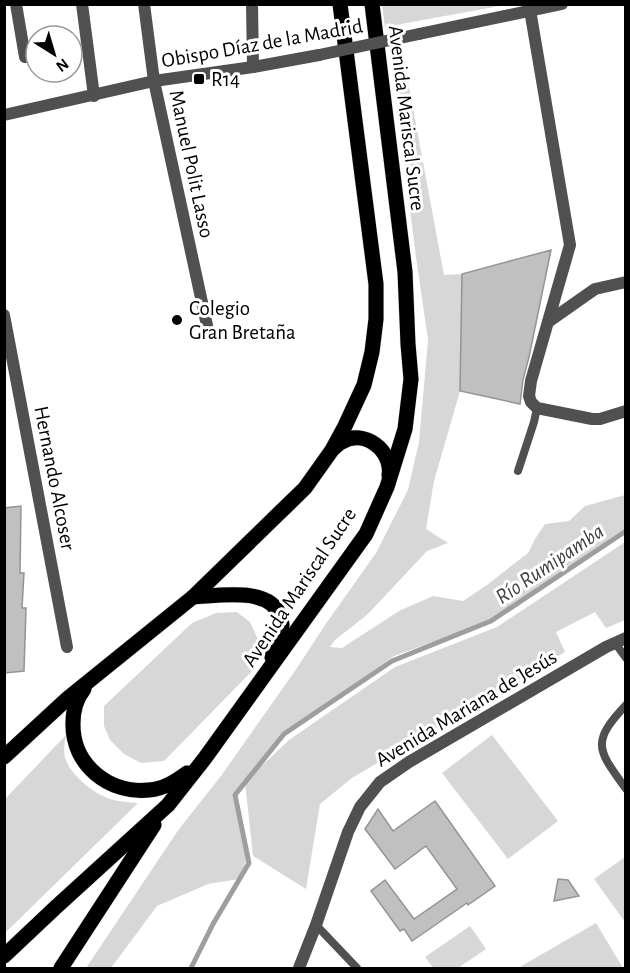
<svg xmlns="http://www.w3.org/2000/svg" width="630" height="973" font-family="'Alegreya Sans',sans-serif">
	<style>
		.green { fill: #d7d7d7 }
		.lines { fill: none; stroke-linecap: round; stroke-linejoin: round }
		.stream { stroke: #9e9e9e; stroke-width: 5 }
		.building { fill: #c0c0c0; stroke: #949494; stroke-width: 1.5 }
		.primary-casing { stroke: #dbdbdb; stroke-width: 16 }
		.lane { stroke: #505050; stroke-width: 8 }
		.street { stroke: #505050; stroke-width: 12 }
		.primary { stroke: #000; stroke-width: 15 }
		.street-bridge { stroke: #505050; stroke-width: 12 }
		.poi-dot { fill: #000; stroke: #fff; stroke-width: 2 }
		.labels { text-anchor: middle; stroke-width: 6; stroke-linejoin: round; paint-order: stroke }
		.street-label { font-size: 21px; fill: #000; stroke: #fff }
		.poi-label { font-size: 21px; fill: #000; stroke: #fff; text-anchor: start }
		.water-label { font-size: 22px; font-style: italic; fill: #3f3f3f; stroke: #fff }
	</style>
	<rect width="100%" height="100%" fill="#fff"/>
	<g class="green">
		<polygon points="382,4 505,4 505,5 385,27"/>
		<polygon points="391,59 404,60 444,275 462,274 460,391 434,481 426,529 448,543 427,551 368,614 335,640 330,647 342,648 399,611 433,596 463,601 487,585 528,553 535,539 545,524 569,521 585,506 625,495 625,531 491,621 394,656 284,734 250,777 289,740 395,667 497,627 625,542 625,620 606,628 595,612 556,632 565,652 352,778 320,804 306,889 253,856 245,782 235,795 248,856 239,879 208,884 157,906 111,968 86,968 179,829 221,776 297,668 325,625 376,553 408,490 419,442 428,340 416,257"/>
		<polygon points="237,612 250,622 261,646 254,669 164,761 141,763 124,754 110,740 104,726 104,706 192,623 216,613"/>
		<path d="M66,735C65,742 63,750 65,758C71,776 96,796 114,800C122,802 130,802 138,803L5,933V799Z"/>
		<polygon points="492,735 558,821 508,859 442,773"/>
		<polygon points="625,857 625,922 594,879"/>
		<polygon points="596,923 623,968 518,968"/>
		<polygon points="470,926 486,949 458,968 433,968 425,957"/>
	</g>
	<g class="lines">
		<polyline class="stream" points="191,968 213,924 249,863 235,795 284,734 392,661 491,621 626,531"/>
	</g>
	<g class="building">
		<polygon points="551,250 529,357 523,380 520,404 460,391 462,274"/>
		<polygon points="21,506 20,573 24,573 22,608 26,608 24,671 5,673 4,508"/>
		<polygon points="435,801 495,886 468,905 467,903 412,941 404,929 400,931 371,891 385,880 414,919 457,889 426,846 395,869 365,829 378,809 393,831"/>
		<polygon points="558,879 568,880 579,896 554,901"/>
	</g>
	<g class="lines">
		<g class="primary-casing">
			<g id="primary">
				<path d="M334,448C337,446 339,443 342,442C364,428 393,451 389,475"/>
				<path d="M193,597C217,596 270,586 280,616C281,619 282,622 282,625C281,635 275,647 272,657"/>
				<path d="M84,689C76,699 73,711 73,723C72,765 109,794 149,790C164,789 176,781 187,773"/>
				<polyline points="4,757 68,698 193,597 305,488 332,450 345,426 364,385 372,352 376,319 376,284 340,4"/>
				<polyline points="4,956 56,907 168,805 205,758 366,534 387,487 405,429 411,379 408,344 405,272 372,4"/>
				<polyline points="61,968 154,825"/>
			</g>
		</g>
		<g class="lane">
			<polyline points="518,471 534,422 537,408"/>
			<polyline points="615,643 626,658"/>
			<path d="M626,705C590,743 598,750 626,789"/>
			<polyline points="316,925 357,968"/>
		</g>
		<g class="street">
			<polyline points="16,4 25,57"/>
			<polyline points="82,4 94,96"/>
			<polyline points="144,4 154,81 208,330"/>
			<polyline points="252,4 253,67"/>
			<polyline points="530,10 570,245 531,381 529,396 531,402 537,408 592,419 600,419 626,411"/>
			<polyline points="419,34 562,4"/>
			<polyline points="4,115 154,81 253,67 319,55"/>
			<polyline points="4,315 67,647"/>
			<polyline points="548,322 595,289 626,282"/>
			<polyline points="299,968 316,925 348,832 360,807 380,782 409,762 606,647 626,638"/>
		</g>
		<use href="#primary" class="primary"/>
		<polyline class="street-bridge" points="319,55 419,34"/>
	</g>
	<g class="poi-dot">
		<rect x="193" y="73" width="12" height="12" rx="3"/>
		<circle cx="177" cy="320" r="6"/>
	</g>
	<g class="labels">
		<g class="street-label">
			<text transform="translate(262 43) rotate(-10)" y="7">Obispo Díaz de la Madrid</text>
			<text transform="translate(407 118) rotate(83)" y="7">Avenida Mariscal Sucre</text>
			<text transform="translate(192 164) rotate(78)" y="7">Manuel Polit Lasso</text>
			<text transform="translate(55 478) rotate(79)" y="7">Hernando Alcoser</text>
			<text transform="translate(299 587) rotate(-56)" y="7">Avenida Mariscal Sucre</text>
			<text transform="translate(466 708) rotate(-31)" y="7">Avenida Mariana de Jesús</text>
		</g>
		<g class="poi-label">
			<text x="211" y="86">R14</text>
			<text x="189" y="315">Colegio<tspan x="189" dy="24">Gran Bretaña</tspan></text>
		</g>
		<g class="water-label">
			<text transform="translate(549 563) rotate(-34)" y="8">Río Rumipamba</text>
		</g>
	</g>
	<rect width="630" height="973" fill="none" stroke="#000000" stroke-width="12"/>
	<g transform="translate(54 54) rotate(143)"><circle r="28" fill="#ffffff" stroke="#999999" stroke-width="1.5"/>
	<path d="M0-4.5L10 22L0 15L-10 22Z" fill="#000000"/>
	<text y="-9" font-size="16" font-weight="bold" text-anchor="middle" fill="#000000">N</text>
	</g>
</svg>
